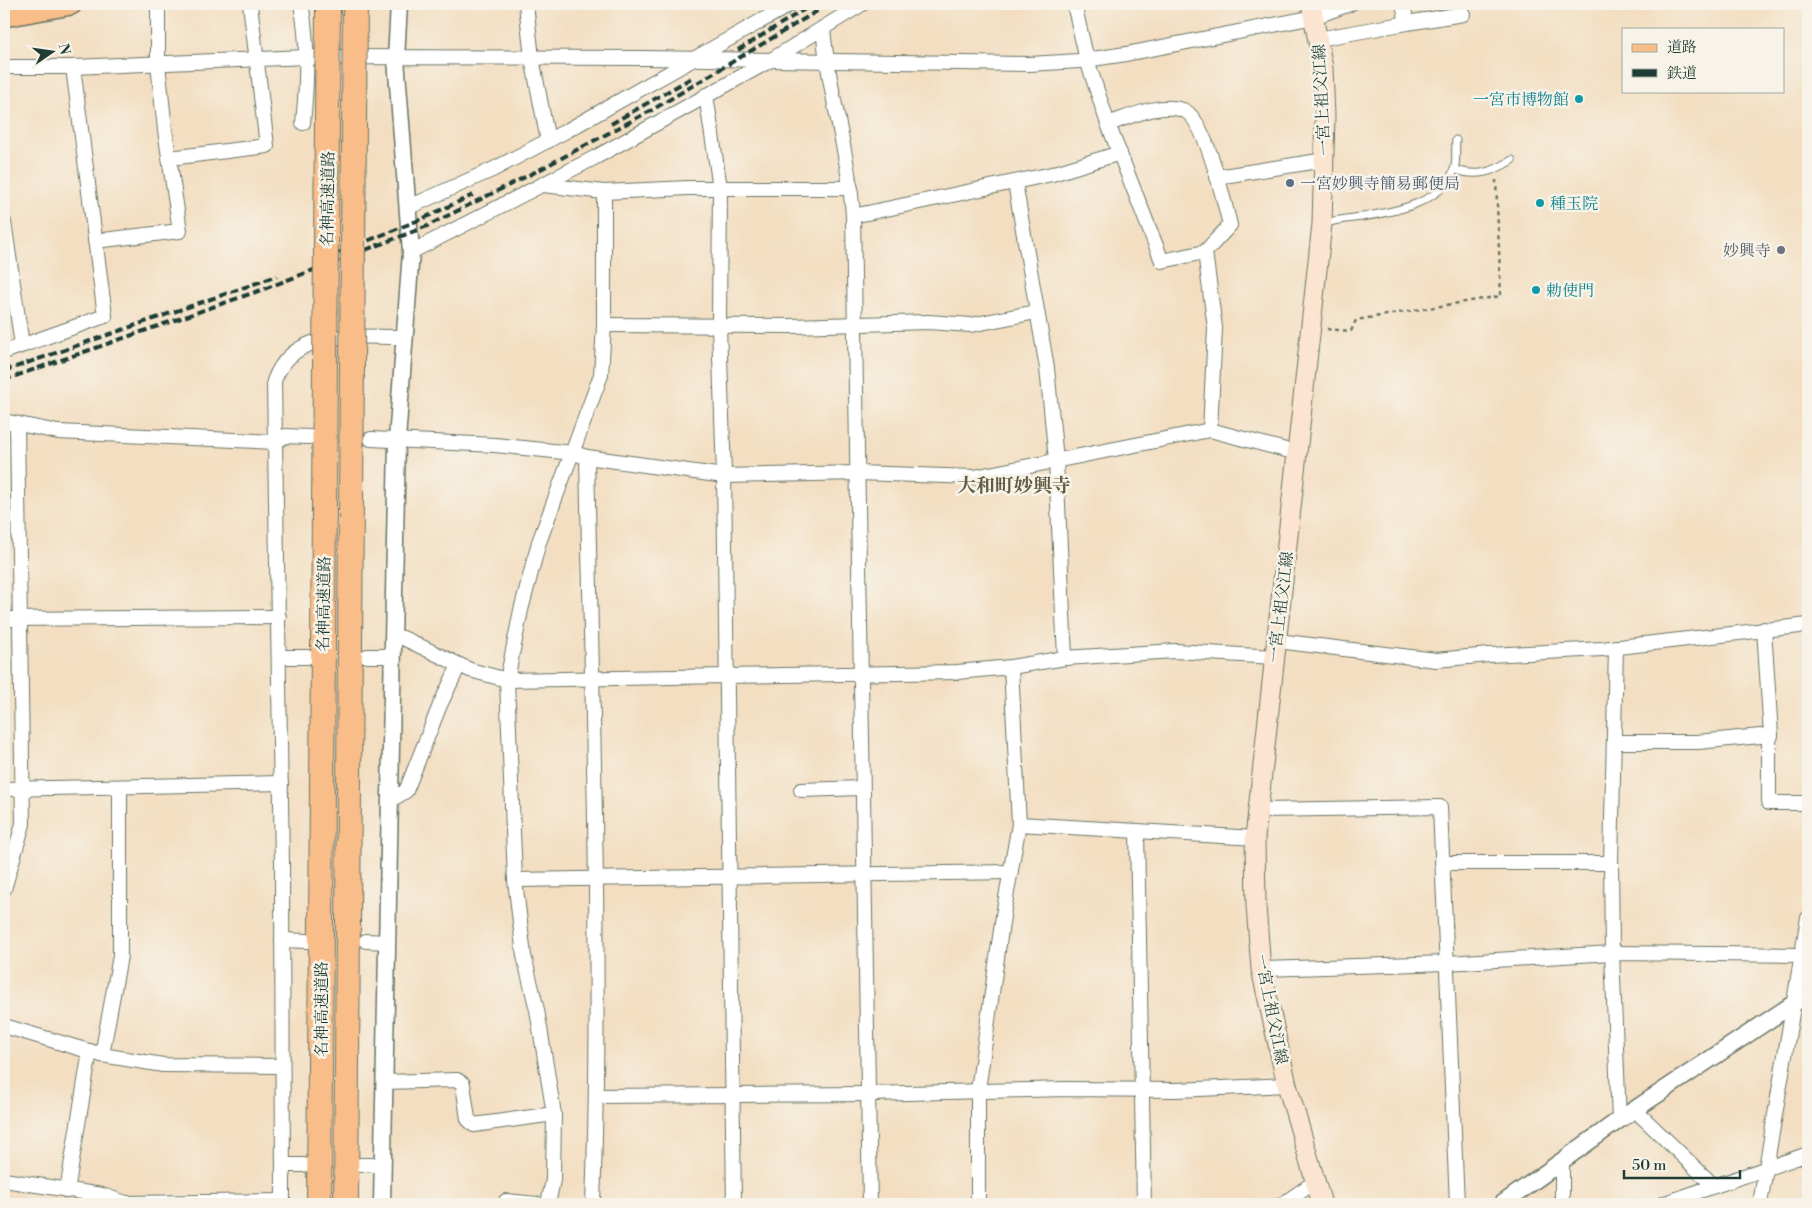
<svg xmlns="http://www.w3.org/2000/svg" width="1812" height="1208" font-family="'Libre Bodoni','Noto Serif JP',serif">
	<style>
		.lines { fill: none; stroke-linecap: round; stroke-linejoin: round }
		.minor-tunnel { stroke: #c9bea5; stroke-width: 14; stroke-dasharray: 14 7; stroke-linecap: butt }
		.service-casing { stroke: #697565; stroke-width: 9 }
		.minor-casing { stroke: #697565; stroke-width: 16 }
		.tertiary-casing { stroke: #697565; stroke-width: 19 }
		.secondary-casing { stroke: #697565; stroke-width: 21 }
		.primary-casing { stroke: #697565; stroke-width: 24 }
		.motorway-casing { stroke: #697565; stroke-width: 26 }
		.path { stroke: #697565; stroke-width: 2.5; stroke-dasharray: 4 4; stroke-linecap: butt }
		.service { stroke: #fff; stroke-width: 7 }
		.minor { stroke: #fff; stroke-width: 14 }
		.tertiary { stroke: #fff; stroke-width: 16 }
		.secondary { stroke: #fce5d0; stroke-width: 19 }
		.primary { stroke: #f8bd89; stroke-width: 21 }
		.motorway { stroke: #f8bd89; stroke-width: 24 }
		.rail { stroke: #1f3d34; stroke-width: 4; stroke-dasharray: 8 4; stroke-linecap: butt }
		.motorway-bridge-casing { stroke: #697565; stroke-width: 26; stroke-linecap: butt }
		.motorway-bridge { stroke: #f8bd89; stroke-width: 24 }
		.culture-dot { fill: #0f9aa8; stroke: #f7f3e8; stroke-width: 2 }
		.service-dot { fill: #5c6f8a; stroke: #f7f3e8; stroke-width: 2 }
		.worship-dot { fill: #6b7280; stroke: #f7f3e8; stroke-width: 2 }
		.labels { text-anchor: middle; stroke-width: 5; stroke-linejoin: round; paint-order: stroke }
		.culture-label { font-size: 16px; fill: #0d838f; stroke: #f7f3e8; text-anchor: start }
		.street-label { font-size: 16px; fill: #1f3d34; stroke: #f7f3e8 }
		.service-label { font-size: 16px; fill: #4e5e75; stroke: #f7f3e8; text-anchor: start }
		.worship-label { font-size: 16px; fill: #5b616d; stroke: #f7f3e8; text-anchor: end }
		.quarter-label { font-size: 19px; font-weight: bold; fill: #5f5e42; stroke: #f7f3e8 }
	</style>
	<rect width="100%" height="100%" fill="#f7f3e8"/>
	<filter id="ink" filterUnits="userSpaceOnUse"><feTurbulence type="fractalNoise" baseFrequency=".02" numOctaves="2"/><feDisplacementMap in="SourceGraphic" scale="10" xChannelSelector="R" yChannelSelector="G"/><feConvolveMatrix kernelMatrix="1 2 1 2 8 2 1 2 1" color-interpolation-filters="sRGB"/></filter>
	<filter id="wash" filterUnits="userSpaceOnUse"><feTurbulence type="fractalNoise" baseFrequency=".0096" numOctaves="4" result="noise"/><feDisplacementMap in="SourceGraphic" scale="20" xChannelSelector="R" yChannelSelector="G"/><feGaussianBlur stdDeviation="1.12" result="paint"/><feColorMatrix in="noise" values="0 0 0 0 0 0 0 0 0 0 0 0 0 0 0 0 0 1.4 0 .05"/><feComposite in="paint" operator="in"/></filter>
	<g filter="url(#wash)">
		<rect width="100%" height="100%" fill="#f3dec1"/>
	</g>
	<g filter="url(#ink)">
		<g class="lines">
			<polyline class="minor-tunnel" points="317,437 371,439"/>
			<g class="service-casing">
				<g id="service">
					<path d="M1454,169C1476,178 1493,172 1512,160"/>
					<path d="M1324,224C1337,219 1348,219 1362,217C1392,212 1441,204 1454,170C1457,162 1455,149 1456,140"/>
				</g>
			</g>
			<g class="minor-casing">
				<g id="minor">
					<path d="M301,4C309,42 307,84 303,123"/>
					<polyline points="526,4 532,58 548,141"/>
					<polyline points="1074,4 1087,60 1108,124 1162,261 1205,252"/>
					<polyline points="1407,23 1463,14"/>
					<path d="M823,28C828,91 849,153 853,216L870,1204"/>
					<polyline points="1318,39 1407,23 1403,4"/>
					<polyline points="4,67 73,67 306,57 645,58 1030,64 1079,61 1126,54 1314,17 1350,4"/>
					<polyline points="706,95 720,188 719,326 724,476 734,1204"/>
					<path d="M1108,124C1129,117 1161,102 1183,110C1205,117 1224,201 1230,225L1205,252L1215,328L1210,430"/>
					<polyline points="170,158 267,146 250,4"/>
					<polyline points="1217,177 1325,160"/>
					<polyline points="1015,183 1047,368 1056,460 1065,658"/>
					<polyline points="543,185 604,192 688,188 851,188"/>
					<polyline points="407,208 494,169 568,130 791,4"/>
					<polyline points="853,216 1052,174 1120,153"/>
					<polyline points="4,222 22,345"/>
					<polyline points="95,241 180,231 165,130 158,64 158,4"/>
					<polyline points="411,252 596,157 771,60 862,4"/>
					<polyline points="604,325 792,326 928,322 971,325 1036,312"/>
					<polyline points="4,352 105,316 73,67"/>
					<polyline points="4,421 58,432 276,442 285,436 309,437"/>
					<polyline points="371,439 495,445 573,453 587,457 724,476 858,473 974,477 1210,430 1297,453"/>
					<path d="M587,457C592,706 602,956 593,1204"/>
					<polyline points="4,619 279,617"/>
					<polyline points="1764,629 1771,735 1769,741 1769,803 1808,803"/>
					<polyline points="393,637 403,638 470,670 507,680 957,672 1011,667 1019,824 1004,909 978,1090 978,1204"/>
					<polyline points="1277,641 1436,660 1489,655 1602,649 1808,625"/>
					<polyline points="1616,647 1611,863 1612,953 1619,1120"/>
					<polyline points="367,656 393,656"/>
					<polyline points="280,657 307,657"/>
					<polyline points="1011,667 1065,658 1175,651 1274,657"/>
					<polyline points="1615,742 1698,742 1771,735"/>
					<polyline points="4,789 281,783"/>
					<polyline points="801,790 862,788"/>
					<polyline points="391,800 406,791 440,705 459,665"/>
					<polyline points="1258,810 1440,807 1457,1204"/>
					<polyline points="1019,824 1255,838"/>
					<polyline points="1137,831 1144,1204"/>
					<polyline points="1442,863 1611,863"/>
					<polyline points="515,880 1011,872"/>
					<polyline points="4,889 23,824 17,424"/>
					<polyline points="282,940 307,941"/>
					<polyline points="366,941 388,942"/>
					<polyline points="1261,969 1447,963 1612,953 1808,955"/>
					<polyline points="4,1026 102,1055 163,1065 282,1066"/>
					<polyline points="102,1055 120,956 120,788"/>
					<polyline points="385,1082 457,1080 463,1084 468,1119 474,1125 554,1114"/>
					<polyline points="597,1096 869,1094 1065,1089 1176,1090 1287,1085"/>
					<polyline points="1635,1110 1714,1186"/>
					<polyline points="283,1165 304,1165"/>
					<polyline points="361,1165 383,1165"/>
					<polyline points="4,1180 102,1195 126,1203 283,1201"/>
					<polyline points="67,1191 90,1051"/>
					<path d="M283,1204L282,863L274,381C294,326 357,338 404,337"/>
					<polyline points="506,1204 506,1201 537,1204"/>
					<polyline points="548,1204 553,1180 554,1114 537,1010 524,956 515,880 507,680 521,610 539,542 601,375 604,325 604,192"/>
					<polyline points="1283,1204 1316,1181"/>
					<polyline points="1562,1204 1562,1162"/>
					<polyline points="1662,1204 1808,1154"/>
					<polyline points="1760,1204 1808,918"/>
				</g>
			</g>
			<g class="tertiary-casing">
				<g id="tertiary">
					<polyline points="382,1204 397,440 411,252 396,59 399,4"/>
					<polyline points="1502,1204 1619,1120 1808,994"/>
				</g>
			</g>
			<g class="secondary-casing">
				<polyline id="secondary" points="1311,4 1323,68 1325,116 1322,224 1255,838 1256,906 1261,969 1287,1085 1322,1204"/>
			</g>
			<g class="primary-casing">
				<polyline id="primary" points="4,16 71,4"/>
			</g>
			<g class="motorway-casing">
				<g id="motorway">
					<polyline points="319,1204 325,366"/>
					<polyline points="346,1204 352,364"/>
				</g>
			</g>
			<polyline class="path" points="1327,329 1351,331 1356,320 1501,296 1496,180"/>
			<use href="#service" class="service"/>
			<use href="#minor" class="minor"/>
			<use href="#tertiary" class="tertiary"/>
			<use href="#secondary" class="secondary"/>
			<use href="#primary" class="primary"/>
			<use href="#motorway" class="motorway"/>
			<g class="rail">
				<polyline points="738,50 813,4"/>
				<polyline points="611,124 693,77"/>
				<polyline points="335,254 424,218 473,195"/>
				<polyline points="4,371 277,276"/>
				<polyline points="4,380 264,289 425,227 537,171 652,110 829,4"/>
			</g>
			<g class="motorway-bridge-casing">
				<g id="motorway-bridge">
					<polyline points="352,364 355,4"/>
					<polyline points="325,366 328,4"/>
				</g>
			</g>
			<use href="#motorway-bridge" class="motorway-bridge"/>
		</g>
	</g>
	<g class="culture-dot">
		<circle cx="1579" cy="99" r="5"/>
		<circle cx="1540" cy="203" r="5"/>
		<circle cx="1536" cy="290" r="5"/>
	</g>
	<circle class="service-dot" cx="1290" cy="183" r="5"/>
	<circle class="worship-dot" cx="1781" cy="250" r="5"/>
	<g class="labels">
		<g class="culture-label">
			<text x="1569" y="105" text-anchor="end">一宮市博物館</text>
			<text x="1550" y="209">種玉院</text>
			<text x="1546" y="296">勅使門</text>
		</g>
		<g class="street-label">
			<text transform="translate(1321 100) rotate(-93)" y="6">一宮上祖父江線</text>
			<text transform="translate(327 199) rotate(-89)" y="6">名神高速道路</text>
			<text transform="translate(323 604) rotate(-89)" y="6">名神高速道路</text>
			<text transform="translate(1280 607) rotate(-83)" y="6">一宮上祖父江線</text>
			<text transform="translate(321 1009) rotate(-90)" y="6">名神高速道路</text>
			<text transform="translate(1272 1009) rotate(79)" y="6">一宮上祖父江線</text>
		</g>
		<g class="service-label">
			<text x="1300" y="189">一宮妙興寺簡易郵便局</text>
		</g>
		<g class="worship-label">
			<text x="1771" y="256">妙興寺</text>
		</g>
		<g class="quarter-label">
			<text x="1014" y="492">大和町妙興寺</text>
		</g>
	</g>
	<rect width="1812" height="1208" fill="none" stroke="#f7f3e8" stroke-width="20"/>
	<rect x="1622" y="28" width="162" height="65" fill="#f7f3e8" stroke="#a1aaa0"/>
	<rect x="1632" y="44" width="25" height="8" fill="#f8bd89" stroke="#a1aaa0"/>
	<text x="1667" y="52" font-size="15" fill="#1f3d34">道路</text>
	<rect x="1632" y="69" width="25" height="8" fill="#1f3d34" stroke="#a1aaa0"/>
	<text x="1667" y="78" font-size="15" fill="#1f3d34">鉄道</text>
	<g transform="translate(52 52) rotate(77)" stroke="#f7f3e8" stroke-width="4" paint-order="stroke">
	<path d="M0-4L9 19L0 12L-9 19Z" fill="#1f3d34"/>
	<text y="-8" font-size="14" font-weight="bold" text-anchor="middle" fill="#1f3d34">N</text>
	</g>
	<path d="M1624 1170v8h116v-8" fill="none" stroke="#1f3d34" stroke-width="2.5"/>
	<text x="1632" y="1170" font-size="15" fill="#1f3d34" stroke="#f7f3e8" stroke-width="4" paint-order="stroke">50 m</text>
</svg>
